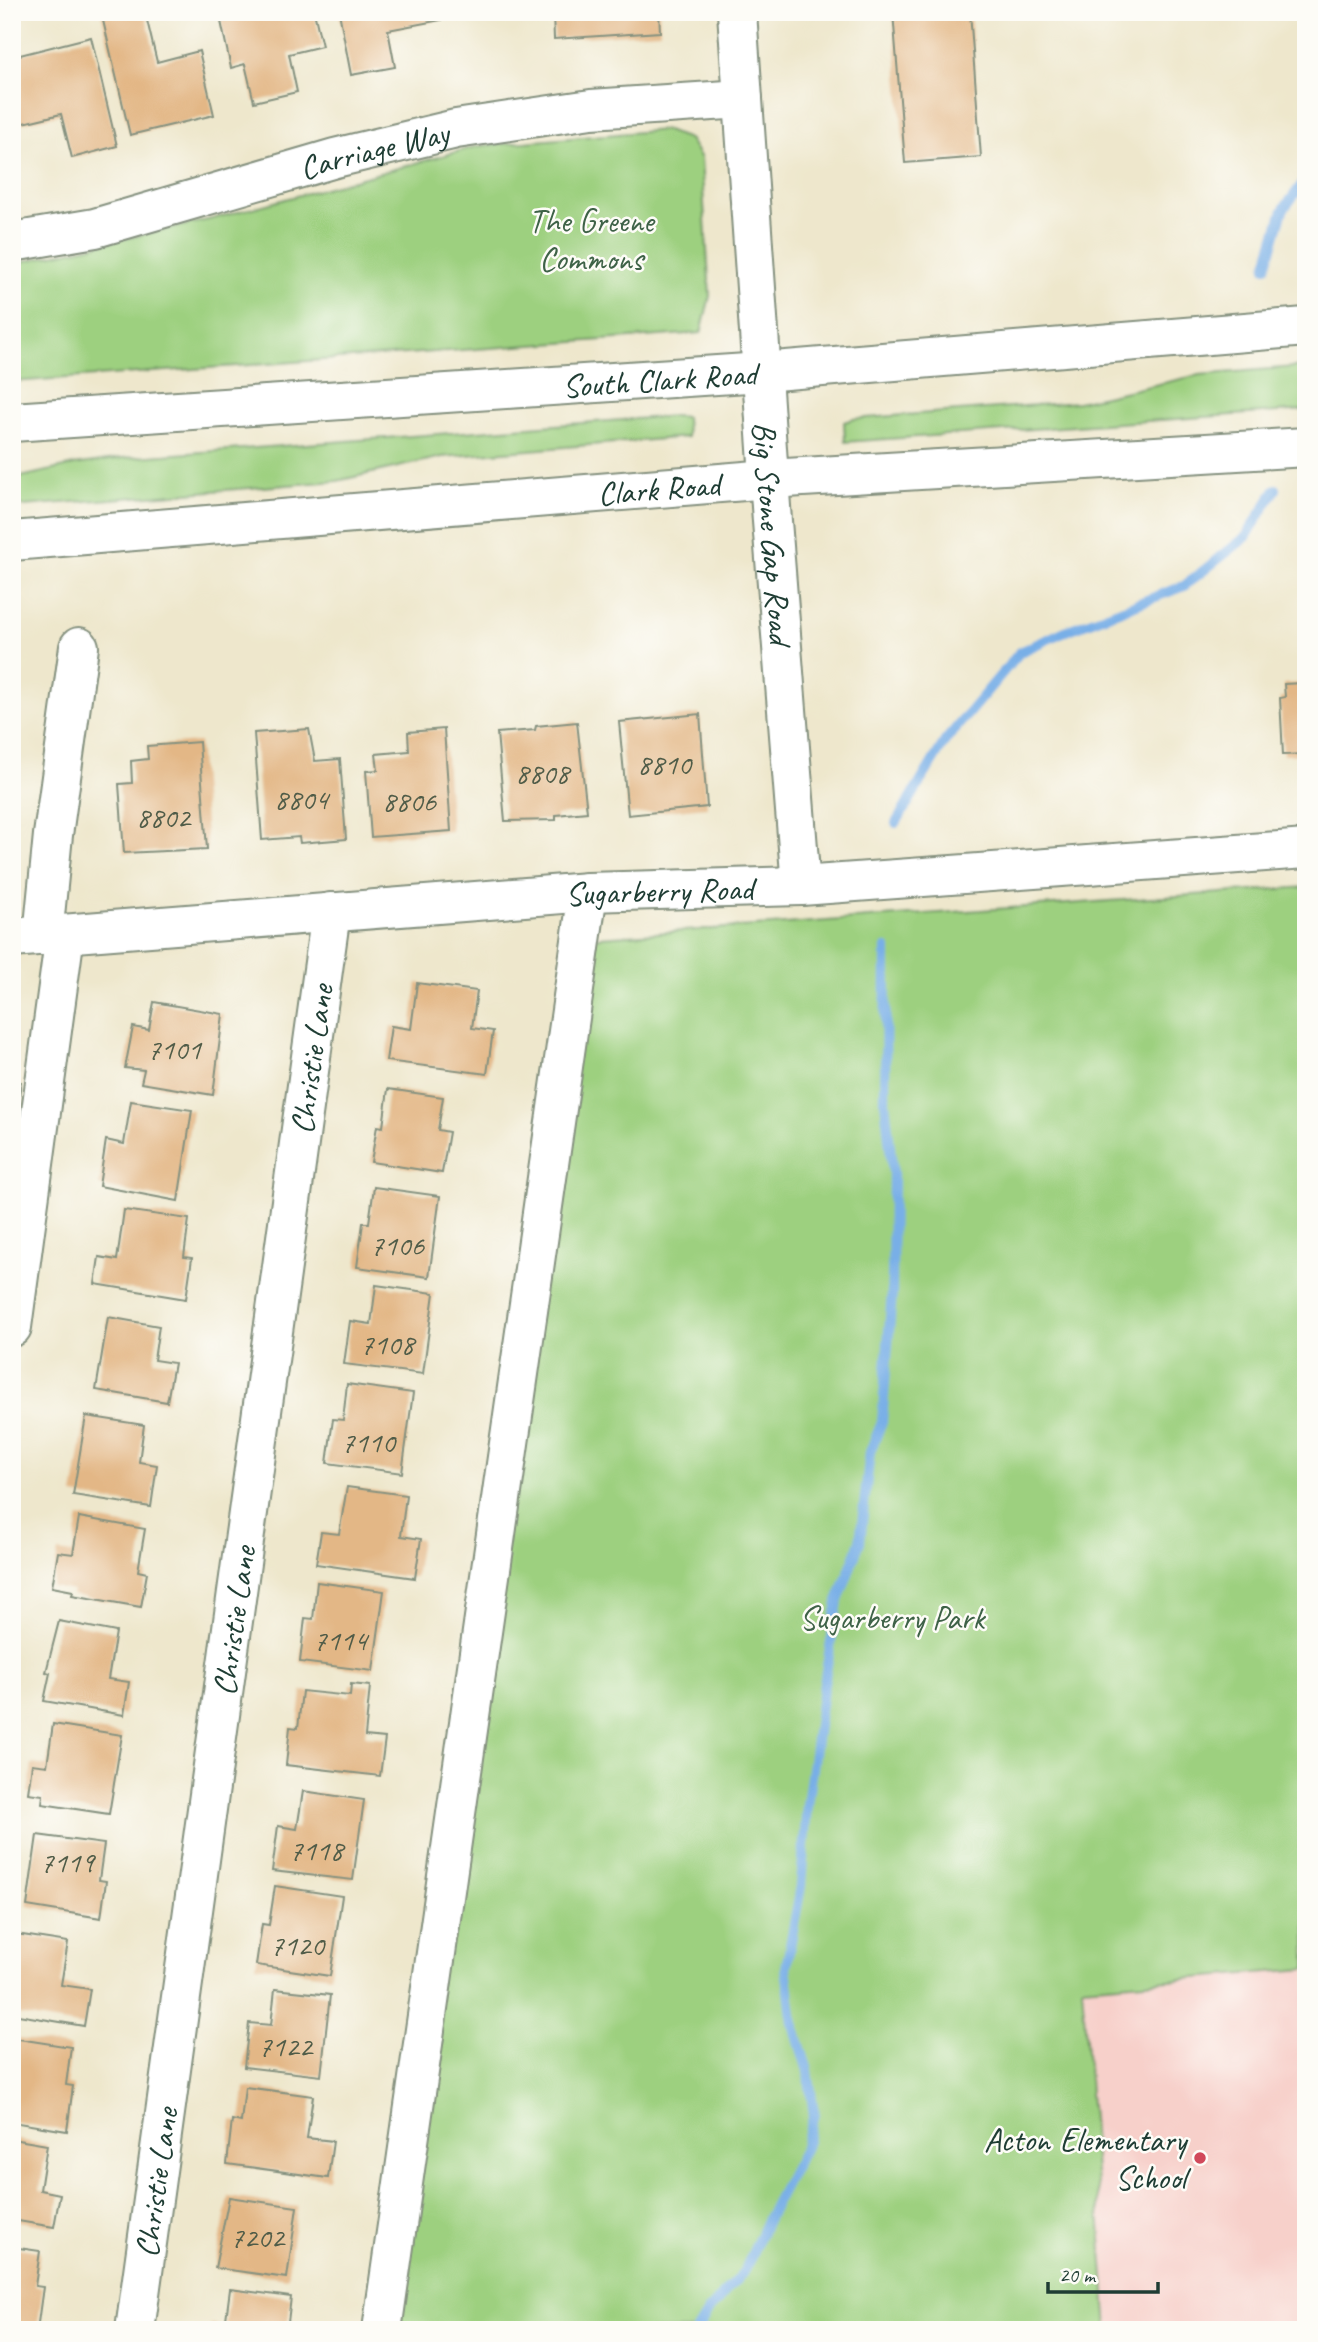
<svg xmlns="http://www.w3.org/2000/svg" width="1318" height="2342" font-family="Caveat,sans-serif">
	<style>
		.built { fill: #f7d0ca }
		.green { fill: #9dd07f; stroke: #5e865a; stroke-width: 2 }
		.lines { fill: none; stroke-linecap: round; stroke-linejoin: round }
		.stream { stroke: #78afe7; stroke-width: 10 }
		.building { fill: #e3b786 }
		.minor-casing { stroke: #869280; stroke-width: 42 }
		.major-casing { stroke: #869280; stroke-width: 42 }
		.minor { stroke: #fff; stroke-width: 38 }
		.major { stroke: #fff; stroke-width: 38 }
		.poi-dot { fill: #d1495b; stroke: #fdfcf7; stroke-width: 2.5 }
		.labels { text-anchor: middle; stroke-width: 5; stroke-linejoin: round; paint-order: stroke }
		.number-label { font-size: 30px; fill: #505c48 }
		.street-label { font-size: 33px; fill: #1f3d34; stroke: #fdfcf7 }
		.park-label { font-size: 33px; fill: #3e6247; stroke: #fdfcf7 }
		.poi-label { font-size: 33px; fill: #1f3d34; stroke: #fdfcf7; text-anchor: end }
	</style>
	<rect width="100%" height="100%" fill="#fdfcf7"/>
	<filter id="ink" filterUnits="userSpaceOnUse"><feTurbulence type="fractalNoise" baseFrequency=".0143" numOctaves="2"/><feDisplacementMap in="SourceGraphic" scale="14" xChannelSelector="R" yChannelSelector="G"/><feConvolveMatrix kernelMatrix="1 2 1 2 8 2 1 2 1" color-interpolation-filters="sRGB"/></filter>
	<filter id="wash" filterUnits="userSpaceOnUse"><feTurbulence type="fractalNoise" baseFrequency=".00686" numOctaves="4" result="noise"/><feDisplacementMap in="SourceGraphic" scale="28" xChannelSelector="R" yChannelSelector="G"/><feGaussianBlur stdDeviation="1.57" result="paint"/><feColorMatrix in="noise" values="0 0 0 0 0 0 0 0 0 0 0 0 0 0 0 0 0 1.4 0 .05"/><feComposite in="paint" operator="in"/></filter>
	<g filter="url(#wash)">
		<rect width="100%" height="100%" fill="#eee7cc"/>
		<polygon class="built" points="1306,1969 1306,2330 1108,2330 1082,1987"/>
		<g class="green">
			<polygon points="664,130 689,139 701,158 710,296 701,333 12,382 12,264 212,219 478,146"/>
			<polygon points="1306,366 1306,410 845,442 844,422 853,419 1078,402 1199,375"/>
			<polygon points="674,416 686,417 687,437 442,457 337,481 12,507 12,479 74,465 123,458"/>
			<polygon points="1306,887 1306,1969 1082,1987 1108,2330 371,2330 572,939"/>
		</g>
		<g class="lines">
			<g class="stream">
				<polyline points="1266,267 1283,210 1306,179"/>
				<polyline points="896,823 945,741 1020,652 1063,632 1184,586 1246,537 1276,489"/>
				<polyline points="697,2330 709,2310 745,2270 768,2218 805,2147 814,2114 808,2071 793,2022 786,1968 801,1886 807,1805 823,1689 838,1601 860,1542 870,1452 882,1422 892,1293 893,1174 885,1102 886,948"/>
			</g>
		</g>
		<g id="blocks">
			<g class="building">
				<polygon points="101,12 145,12 157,62 199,51 214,115 130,135"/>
				<polygon points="219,12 314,12 322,46 289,54 297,92 254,102 245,64 231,68"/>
				<polygon points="339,12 440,12 441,20 388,30 395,67 351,75"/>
				<polygon points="553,12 659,12 660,32 554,39"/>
				<polygon points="893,12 970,12 981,157 905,163"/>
				<polygon points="91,37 117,146 72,158 61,114 15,125 12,115 12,57"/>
				<polygon points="1302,683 1303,698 1306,698 1306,754 1283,755 1280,698 1285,697 1284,684"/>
				<polygon points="700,714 707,807 628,815 619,722"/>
				<polygon points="577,722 587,812 556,815 556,820 505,821 497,733 535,730 536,726"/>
				<polygon points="309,729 315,761 340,759 346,839 300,843 299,837 262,840 254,733"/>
				<polygon points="444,729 451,831 371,837 366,771 378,770 376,754 409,751 408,732"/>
				<polygon points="199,742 207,849 124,853 119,784 132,783 131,761 148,759 147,746"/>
				<polygon points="417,983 477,991 472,1028 493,1031 487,1074 386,1061 391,1026 411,1029"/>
				<polygon points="154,1002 223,1014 213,1095 141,1083 144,1070 125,1068 133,1027 149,1030"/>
				<polygon points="12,1081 21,1082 15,1124 12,1124"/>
				<polygon points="388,1089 443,1097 438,1130 449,1132 442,1173 371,1162 377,1126 383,1127"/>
				<polygon points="131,1101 192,1110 178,1201 99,1186 106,1140 124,1144"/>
				<polygon points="374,1187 440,1196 429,1277 357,1267 363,1223 369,1223"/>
				<polygon points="124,1210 189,1219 184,1257 192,1258 186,1299 95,1284 99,1257 117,1260"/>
				<polygon points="376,1285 434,1293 423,1374 344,1364 350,1321 371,1324"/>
				<polygon points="108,1317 159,1326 154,1360 174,1363 167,1402 96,1390"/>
				<polygon points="347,1384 413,1393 402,1473 327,1463 333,1419 343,1420"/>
				<polygon points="86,1416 144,1425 139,1462 157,1465 151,1507 73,1495"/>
				<polygon points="347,1487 406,1495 401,1536 421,1539 415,1578 316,1564 321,1532 339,1534"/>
				<polygon points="79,1517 145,1529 138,1571 147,1573 141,1607 72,1595 73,1591 52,1587 58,1552 73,1554"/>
				<polygon points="317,1582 384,1591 373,1671 300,1662 305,1618 313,1619"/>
				<polygon points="59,1621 116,1632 108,1679 129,1682 124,1715 44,1701 50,1673 46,1672"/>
				<polygon points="351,1684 370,1686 365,1736 385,1738 380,1776 286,1765 290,1727 298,1728 302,1691 350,1696"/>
				<polygon points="53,1724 122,1735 109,1814 42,1804 43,1795 28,1793 32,1764 47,1766"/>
				<polygon points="303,1791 364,1800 353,1880 272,1871 278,1826 297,1829"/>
				<polygon points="37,1835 104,1844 99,1880 106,1881 101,1918 27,1906"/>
				<polygon points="275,1886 342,1896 330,1976 256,1965 262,1924 269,1925"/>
				<polygon points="16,1934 68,1942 61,1985 90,1989 84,2026 12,2014 12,1956"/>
				<polygon points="275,1989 330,1995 321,2076 244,2067 249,2023 271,2025"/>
				<polygon points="12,2038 71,2047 66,2085 73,2086 67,2131 12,2122"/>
				<polygon points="245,2087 313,2096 307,2138 333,2141 328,2178 227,2164 232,2120 241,2122"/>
				<polygon points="12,2139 47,2145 40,2190 60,2194 54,2227 12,2220"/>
				<polygon points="229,2197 297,2207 287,2278 215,2268"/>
				<polygon points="12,2247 40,2251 35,2286 43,2287 37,2330 12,2327"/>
				<polygon points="230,2289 291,2297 287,2330 210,2330 211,2325 225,2327"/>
			</g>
		</g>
	</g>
	<g filter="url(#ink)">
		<use href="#blocks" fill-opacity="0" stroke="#869280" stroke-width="2"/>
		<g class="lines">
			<g class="minor-casing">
				<g id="minor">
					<path id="s1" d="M737,12L772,521L801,886"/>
					<path id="s2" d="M12,242L95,228L335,158L456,129L591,109L743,99"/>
					<polyline points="43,936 53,835 79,647"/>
					<path id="s3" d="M12,938L588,892L801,886L1306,849"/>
					<polyline points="12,1327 65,934"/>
					<path id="s4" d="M135,2330L331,912"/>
					<polyline points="382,2330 588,892"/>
				</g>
			</g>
			<g class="major-casing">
				<g id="major">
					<path id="s5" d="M12,422L762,372L1306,327"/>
					<path id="s6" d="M12,541L769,479L1306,447"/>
				</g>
			</g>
			<use href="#minor" class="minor"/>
			<use href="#major" class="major"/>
		</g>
	</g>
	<circle class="poi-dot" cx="1200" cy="2158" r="7"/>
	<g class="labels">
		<g class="number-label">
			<text x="664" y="774">8810</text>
			<text x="542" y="783">8808</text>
			<text x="301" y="809">8804</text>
			<text x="409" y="811">8806</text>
			<text x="163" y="827">8802</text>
			<text x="174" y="1059">7101</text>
			<text x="397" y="1255">7106</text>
			<text x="387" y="1354">7108</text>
			<text x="368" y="1452">7110</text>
			<text x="340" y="1650">7114</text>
			<text x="316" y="1860">7118</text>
			<text x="67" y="1872">7119</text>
			<text x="297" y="1955">7120</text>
			<text x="285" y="2056">7122</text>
			<text x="257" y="2247">7202</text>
		</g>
		<g class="street-label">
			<text dy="12" stroke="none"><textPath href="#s2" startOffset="374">Carriage Way</textPath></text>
			<text dy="12" stroke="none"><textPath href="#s5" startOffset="649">South Clark Road</textPath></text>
			<text dy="12" stroke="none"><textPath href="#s6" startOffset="649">Clark Road</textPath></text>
			<text dy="12" stroke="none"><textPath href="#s1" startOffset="522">Big Stone Gap Road</textPath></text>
			<text dy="12" stroke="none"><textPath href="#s3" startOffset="649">Sugarberry Road</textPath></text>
			<text dy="12" stroke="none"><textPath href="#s4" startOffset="1283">Christie Lane</textPath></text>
			<text dy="12" stroke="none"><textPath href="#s4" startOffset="716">Christie Lane</textPath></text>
			<text dy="12" stroke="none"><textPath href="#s4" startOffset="149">Christie Lane</textPath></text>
		</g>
		<g class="park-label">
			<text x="591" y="232">The Greene<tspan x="591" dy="38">Commons</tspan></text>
			<text x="892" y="1629">Sugarberry Park</text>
		</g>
		<g class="poi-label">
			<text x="1186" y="2151">Acton Elementary<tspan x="1186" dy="38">School</tspan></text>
		</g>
	</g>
	<rect width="1318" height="2342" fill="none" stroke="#fdfcf7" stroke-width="42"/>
	<path d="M1048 2282v10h110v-10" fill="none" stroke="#1f3d34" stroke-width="3.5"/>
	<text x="1059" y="2282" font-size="21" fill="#1f3d34" stroke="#fdfcf7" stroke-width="5" paint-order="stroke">20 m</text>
</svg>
